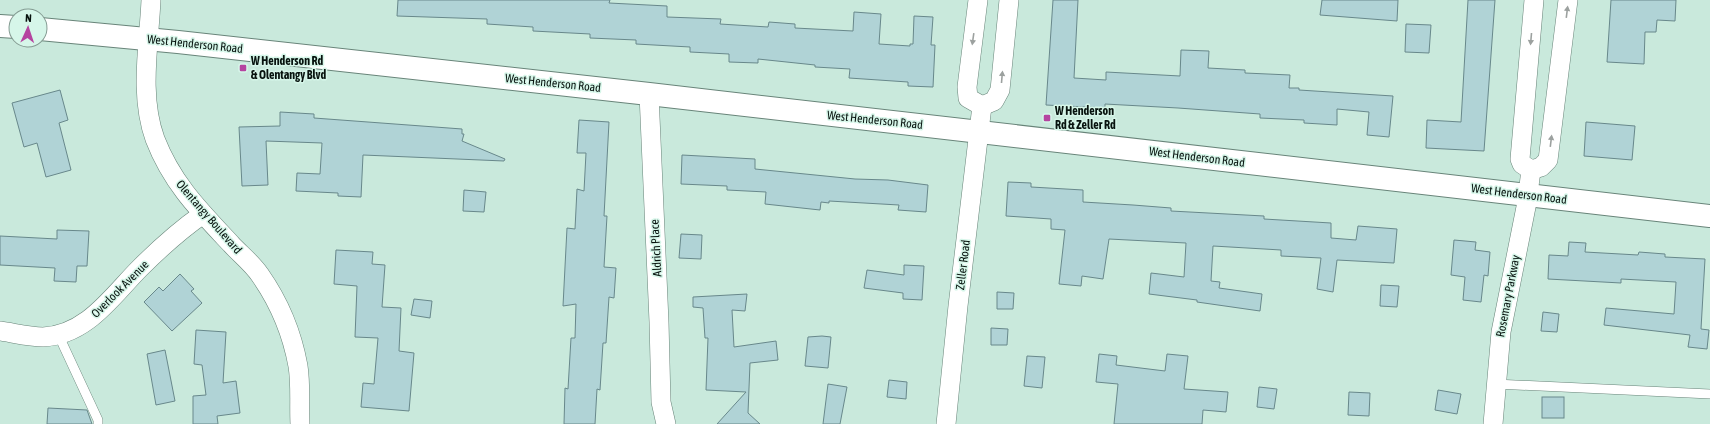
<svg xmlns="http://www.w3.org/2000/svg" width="1710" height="424" font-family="'Asap Condensed',sans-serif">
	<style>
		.building { fill: #b0d3d6; stroke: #68888b }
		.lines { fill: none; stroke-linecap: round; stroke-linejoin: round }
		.lane-casing { stroke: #688479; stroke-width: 10 }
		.street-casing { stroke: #688479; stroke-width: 20 }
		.secondary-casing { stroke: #688479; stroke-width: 24 }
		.lane { stroke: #fff; stroke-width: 9 }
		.street { stroke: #fff; stroke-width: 19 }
		.secondary { stroke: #fff; stroke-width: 22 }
		.oneway { fill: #9ca19f }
		.poi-dot { fill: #b544a0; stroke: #d6f6e9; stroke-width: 1.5 }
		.labels { text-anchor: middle; stroke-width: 3; stroke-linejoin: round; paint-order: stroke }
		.street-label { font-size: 12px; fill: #08130f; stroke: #d6f6e9 }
		.poi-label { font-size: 12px; font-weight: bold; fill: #08130f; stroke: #d6f6e9; text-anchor: start }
	</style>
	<rect width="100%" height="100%" fill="#c9e9dc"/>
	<g class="building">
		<polygon points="398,0 610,0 609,3 667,6 667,17 721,19 720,24 768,27 769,22 795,24 795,28 853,31 854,12 881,14 879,44 910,46 910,44 913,44 914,16 933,17 931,45 935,45 933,87 908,86 908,82 849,78 850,69 815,67 815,65 758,59 758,63 729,62 729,54 690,52 690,47 636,44 636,40 590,38 590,34 533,31 533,27 487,24 487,19 397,16"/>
		<polygon points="1053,0 1078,0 1074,78 1106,80 1106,72 1180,76 1181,50 1209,51 1208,68 1245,70 1245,73 1290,75 1289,88 1299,88 1299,90 1393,96 1389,137 1367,135 1369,112 1337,109 1337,125 1304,123 1304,120 1260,118 1260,114 1178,108 1105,104 1105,108 1046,105"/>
		<polygon points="1322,0 1398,0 1397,21 1320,15"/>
		<polygon points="1468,0 1495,0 1484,151 1426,148 1427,120 1461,122"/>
		<polygon points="1611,0 1676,0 1675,21 1657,20 1656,32 1645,32 1644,64 1607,62"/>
		<polygon points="1406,24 1431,25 1429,53 1405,52"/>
		<polygon points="60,90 68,120 59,123 71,170 46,177 37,143 24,147 12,103"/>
		<polygon points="280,112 314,114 314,118 462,129 462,134 464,134 462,141 505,159 504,161 363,155 361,197 338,196 338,193 296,191 297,173 320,174 322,143 266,141 268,185 242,186 239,127 280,126"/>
		<polygon points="579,120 609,122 604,216 607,216 604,267 616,268 614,298 609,297 606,343 603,343 600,390 597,389 595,424 564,424 565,388 568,389 571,338 575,338 576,304 563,306 567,228 575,229 577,189 584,191 586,153 577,153"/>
		<polygon points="1586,122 1635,126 1632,160 1584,156"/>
		<polygon points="682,155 755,159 755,169 855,179 888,180 928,185 926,212 898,210 899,205 829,201 829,203 821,202 820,210 765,204 766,192 727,190 727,186 681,184"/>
		<polygon points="1008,182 1031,183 1031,187 1083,190 1083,202 1133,205 1171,208 1171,211 1264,216 1264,219 1331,223 1331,238 1356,240 1358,226 1397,229 1394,263 1337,260 1333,292 1317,289 1321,258 1281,256 1281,250 1213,246 1211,281 1220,282 1219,288 1262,294 1260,311 1197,302 1197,300 1149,294 1151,273 1184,277 1186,243 1109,239 1103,279 1082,276 1081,286 1059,284 1065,230 1051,229 1051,219 1006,216"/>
		<polygon points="464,190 486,192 484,212 463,211"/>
		<polygon points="57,230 89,231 87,266 77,266 76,282 54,281 55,268 0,265 0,236 57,239"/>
		<polygon points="681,234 702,235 701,259 679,258"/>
		<polygon points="1454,240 1476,242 1475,250 1490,252 1488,276 1484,275 1481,302 1463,300 1465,277 1451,275"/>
		<polygon points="1569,242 1586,243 1585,252 1638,255 1639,252 1665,254 1665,257 1705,259 1701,329 1709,330 1707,349 1688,347 1690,335 1604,325 1606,308 1674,314 1676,282 1621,279 1621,283 1548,279 1549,255 1568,256"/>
		<polygon points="336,250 373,252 372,264 385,265 382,307 401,308 399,351 414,353 409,411 361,407 363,383 374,384 378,338 355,337 357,286 334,284"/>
		<polygon points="904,265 924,266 922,300 903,299 903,293 864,288 867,270 904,275"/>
		<polygon points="180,274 194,289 191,291 202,303 172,331 144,302 159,287 163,291"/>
		<polygon points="1381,285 1399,286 1397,307 1380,306"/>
		<polygon points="997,292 1014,293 1013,309 997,309"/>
		<polygon points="747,294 745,311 732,310 734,347 776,341 778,360 750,363 748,413 760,424 717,424 746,392 706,390 708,338 705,338 703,308 693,307 693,297"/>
		<polygon points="414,299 432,301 430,318 411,315"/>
		<polygon points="1543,312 1559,314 1557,332 1541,331"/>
		<polygon points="991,328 1008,329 1007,345 991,345"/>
		<polygon points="196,330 226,332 223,383 236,381 240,413 217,416 218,424 193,424 193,396 206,395 202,365 194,364"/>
		<polygon points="822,336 831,337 828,368 805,366 808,337"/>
		<polygon points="165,350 175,401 156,405 147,354"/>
		<polygon points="1099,354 1117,356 1116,365 1165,371 1167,354 1188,356 1184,389 1228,392 1226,412 1203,410 1202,424 1114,424 1118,384 1096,382"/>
		<polygon points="1027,356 1045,357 1042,388 1024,386"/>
		<polygon points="889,380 907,382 906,399 887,397"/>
		<polygon points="828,384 847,387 840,424 823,424"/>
		<polygon points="1259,387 1277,389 1274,409 1257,407"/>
		<polygon points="1438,390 1461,394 1457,414 1435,410"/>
		<polygon points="1349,392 1370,393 1369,416 1348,415"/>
		<rect x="1542" y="397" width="22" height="21"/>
		<polygon points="48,408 87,410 92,424 47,424"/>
	</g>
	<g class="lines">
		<g class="lane-casing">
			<g id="lane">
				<polyline points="58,334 98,420 98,424"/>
				<polyline points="1495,384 1710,394"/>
			</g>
		</g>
		<g class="street-casing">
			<g id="street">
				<path d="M151,0C149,45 139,95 155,139C172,183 199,210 231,244C240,254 252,263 260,275C279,302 292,333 298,366C301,385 299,405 300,424"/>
				<polyline points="978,0 967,87 968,98 982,106"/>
				<polyline points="649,94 659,322 661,402 666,424"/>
				<polyline points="982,106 994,101 1000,90 1009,0"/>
				<polyline points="1531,170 1541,167 1548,160 1568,0"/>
				<polyline points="1531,170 1522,164 1520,159 1534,0"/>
				<path d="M0,331C14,333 29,337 43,337C87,335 112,296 140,268C160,248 180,230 203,214"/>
				<polyline points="946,424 958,306 982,106"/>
				<polyline points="1493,424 1501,332 1527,202 1531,170"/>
			</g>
		</g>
		<g class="secondary-casing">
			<g id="secondary">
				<polyline points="0,26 16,27"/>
				<polyline points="40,29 178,42 649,94 1710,216"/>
			</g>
		</g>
		<use href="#lane" class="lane"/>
		<use href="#street" class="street"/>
		<use href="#secondary" class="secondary"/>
	</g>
	<defs><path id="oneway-solid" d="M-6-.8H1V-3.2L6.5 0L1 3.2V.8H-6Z"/></defs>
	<g class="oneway">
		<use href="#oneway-solid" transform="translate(1567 12) rotate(-83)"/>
		<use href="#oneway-solid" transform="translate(973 39) rotate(98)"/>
		<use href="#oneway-solid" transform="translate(1531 39) rotate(95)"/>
		<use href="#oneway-solid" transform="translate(1002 77) rotate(-85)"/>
		<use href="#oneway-solid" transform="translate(1551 141) rotate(-83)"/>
	</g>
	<g class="poi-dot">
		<rect x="239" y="64" width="8" height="8" rx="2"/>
		<rect x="1043" y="114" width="8" height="8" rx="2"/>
	</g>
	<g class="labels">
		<g class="street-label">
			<text transform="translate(195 44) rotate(6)" y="4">West Henderson Road</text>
			<text transform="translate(553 83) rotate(6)" y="4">West Henderson Road</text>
			<text transform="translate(875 120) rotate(6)" y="4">West Henderson Road</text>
			<text transform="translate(1197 157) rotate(7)" y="4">West Henderson Road</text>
			<text transform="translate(1519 194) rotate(7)" y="4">West Henderson Road</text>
			<text transform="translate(209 217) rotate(49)" y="4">Olentangy Boulevard</text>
			<text transform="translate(656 248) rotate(-93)" y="4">Aldrich Place</text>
			<text transform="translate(963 265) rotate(-83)" y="4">Zeller Road</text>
			<text transform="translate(120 289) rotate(-45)" y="4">Overlook Avenue</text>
			<text transform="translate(1508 296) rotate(-79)" y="4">Rosemary Parkway</text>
		</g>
		<g class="poi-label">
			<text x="251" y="65">W Henderson Rd<tspan x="251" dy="14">&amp; Olentangy Blvd</tspan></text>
			<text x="1055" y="115">W Henderson<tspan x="1055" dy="14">Rd &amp; Zeller Rd</tspan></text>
		</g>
	</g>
	<g transform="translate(28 28) rotate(3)"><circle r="19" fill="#d6f6e9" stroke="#849b92"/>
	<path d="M0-3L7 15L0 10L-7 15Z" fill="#b544a0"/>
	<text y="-6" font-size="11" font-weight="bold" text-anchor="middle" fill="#08130f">N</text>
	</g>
</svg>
